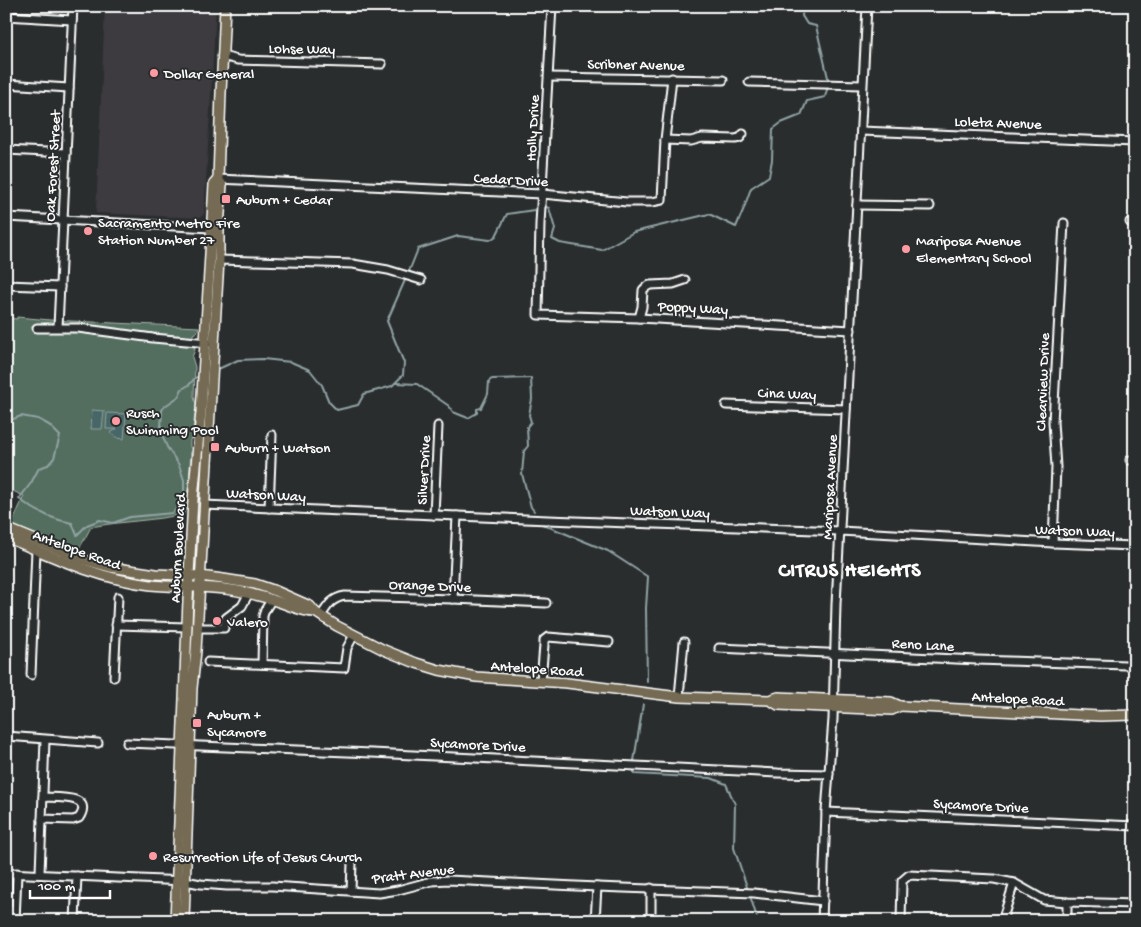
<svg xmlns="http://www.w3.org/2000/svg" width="1141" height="927" font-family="'Gochi Hand',sans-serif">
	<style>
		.built { fill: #3d3b40 }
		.green { fill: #536e5e; stroke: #a9b6ae }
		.water { fill: #476668; stroke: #91a3a4 }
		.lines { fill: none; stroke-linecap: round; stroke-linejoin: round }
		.stream { stroke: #91a3a4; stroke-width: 2 }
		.minor-casing { stroke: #fff; stroke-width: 11 }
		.major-casing { stroke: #fff; stroke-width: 12 }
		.minor { stroke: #2a2d2e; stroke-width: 7 }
		.major { stroke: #746b52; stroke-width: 9 }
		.poi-dot { fill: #ff9aa2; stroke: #2a2d2e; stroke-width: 2 }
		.labels { text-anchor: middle; stroke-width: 4; stroke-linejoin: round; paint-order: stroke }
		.street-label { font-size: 15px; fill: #fff; stroke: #2a2d2e }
		.poi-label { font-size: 15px; fill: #fff; stroke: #2a2d2e; text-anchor: start }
		.district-label { font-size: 20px; font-weight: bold; letter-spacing: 1px; fill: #fff; stroke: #2a2d2e }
	</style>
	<rect width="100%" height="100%" fill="#2a2d2e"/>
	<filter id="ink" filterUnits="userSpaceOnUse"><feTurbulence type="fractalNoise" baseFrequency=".02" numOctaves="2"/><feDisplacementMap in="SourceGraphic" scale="10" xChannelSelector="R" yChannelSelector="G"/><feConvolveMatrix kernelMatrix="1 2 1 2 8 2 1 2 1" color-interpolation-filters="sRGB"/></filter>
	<g filter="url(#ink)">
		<polygon class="built" points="105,6 216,6 204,214 199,218 96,213"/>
		<path class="green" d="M17,317L50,320L199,327L197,332L193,334V338H196V346L194,348L195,350L192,357L195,367L194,397L196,404L192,438L190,440V447L191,449L189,483L184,514C153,521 122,521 91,527L77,553L11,526L24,496L6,488V318L17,319Z"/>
		<g class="water">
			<polygon points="92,410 104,411 102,429 91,429"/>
			<polygon points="107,413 126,414 124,439 118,438 110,433 117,429 106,429"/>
		</g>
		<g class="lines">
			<g class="stream">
				<polyline points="803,6 802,16 807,24 816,26 829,82"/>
				<polyline points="543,206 549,208 555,229 552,239 560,243 602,250 634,232 709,214 736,227 744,208 751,188 769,176 772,160 773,129 781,123 801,115 807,101 825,97 828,86"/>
				<polyline points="408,274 418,249 458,236 490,240 496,236 507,214 534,210 539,205"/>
				<polyline points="216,370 238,360 263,359 291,362 310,370 322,385 329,402 337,410 358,405 364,394 392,386 403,375 404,363 387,321 406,278"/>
				<polyline points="396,383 417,384 449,406 453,412 468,418 477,413 477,409 481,408 488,394 489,381 492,379 531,378 532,399 529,415 531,422 527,427 528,446 524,451 522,474 531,507 534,511"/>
				<path d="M6,422L21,416L38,419L49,425L60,436L54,458L48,465L39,468L31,483L19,499C34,510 53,520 72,523L77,535L87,525L100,520L113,523L130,517L173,513L181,503L184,493V480L179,465L167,447L163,437L161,427L162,410L165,406L178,397L182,389L189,385L195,378L200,376"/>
				<polyline points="542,524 608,551 648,577 646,608 647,682"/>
				<polyline points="634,761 643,704"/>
				<polyline points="634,771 634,774 711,778 726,784 735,804 734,848 747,887"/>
				<polyline points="751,899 758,921"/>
			</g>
			<g class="minor-casing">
				<g id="minor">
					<polyline points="552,6 540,224 538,315 639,318 851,330"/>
					<polyline points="748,6 776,8"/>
					<polyline points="6,16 72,20"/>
					<polyline points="222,56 238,60 382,64"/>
					<polyline points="549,77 723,80"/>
					<polyline points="749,82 862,85"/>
					<polyline points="6,84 69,88"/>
					<polyline points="861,131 1135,142"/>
					<polyline points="665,140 691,141 702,138 735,139 740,138 743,134"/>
					<polyline points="6,150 66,153"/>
					<polyline points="218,179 542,194 627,202 652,202 662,200 665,140 672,78"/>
					<polyline points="857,205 930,206"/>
					<polyline points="6,217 211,228"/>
					<polyline points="1130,222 1135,222"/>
					<polyline points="219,260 353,264 388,270 421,280"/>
					<polyline points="6,285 60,287"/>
					<polyline points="639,318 642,307 643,290 646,287 650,285 673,284 685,280"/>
					<polyline points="58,327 73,6"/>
					<polyline points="37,328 78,328 153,338 209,343"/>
					<polyline points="1134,376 1135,376"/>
					<polyline points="726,405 846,409"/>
					<polyline points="1130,460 1135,460"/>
					<polyline points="204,505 548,520 840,531 1053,543 1135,546"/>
					<polyline points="269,508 272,435"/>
					<polyline points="434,515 438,426"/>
					<polyline points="1053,543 1056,467 1053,422 1064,223"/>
					<polyline points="453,599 457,516"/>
					<path d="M321,616C328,605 332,598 345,596L453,599L546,603"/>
					<polyline points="116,625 187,627"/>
					<polyline points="197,628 224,628 226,618 242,606 249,593"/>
					<polyline points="719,648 977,660 1126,665"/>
					<polyline points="208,662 344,668 347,648 354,635"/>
					<polyline points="262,664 263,616 265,610 272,599"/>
					<polyline points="31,675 36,550"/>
					<polyline points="114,677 118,597"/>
					<polyline points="541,681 544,645 544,640 548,637 609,642"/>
					<polyline points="679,697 684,642"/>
					<polyline points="6,736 98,743"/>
					<polyline points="127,743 372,753 778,773 829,774"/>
					<polyline points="826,812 1135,826"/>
					<path d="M42,819L73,820L79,818C95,794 55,798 43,797"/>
					<polyline points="6,873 185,881 201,884 227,886 272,886 379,893 398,890 432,881 448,880 597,887 754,893 823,901"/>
					<polyline points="40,873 45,740"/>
					<polyline points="351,891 352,863"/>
					<polyline points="1067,902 1067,921"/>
					<polyline points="6,910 15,911"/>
					<polyline points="15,921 17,873"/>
					<polyline points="75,921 77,876"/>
					<polyline points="595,921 597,887"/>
					<polyline points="651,921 651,888"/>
					<polyline points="822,921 826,812 833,719 836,604 853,281 867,6"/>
					<polyline points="901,921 902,881 909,875 994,879 1014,883 1044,900 1067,902 1135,904"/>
					<polyline points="1002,921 1014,883"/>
				</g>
			</g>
			<g class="major-casing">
				<g id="major">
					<polyline points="6,528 84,560 110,567 156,574 200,576 223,579 255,584 276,591 310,606 315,612 337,626 384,650 416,663 439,670 476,677 567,683 679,697 770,700 778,697 891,702 900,706 1100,716 1135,715"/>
					<path d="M6,537C53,557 99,579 151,585C180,588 210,585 238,591C253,594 268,598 282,603C293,607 304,612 315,612"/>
					<polyline points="770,700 778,705 892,710 900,706"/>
					<polyline points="175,921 189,575 193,499 201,412 214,184 218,179"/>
					<polyline points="184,921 192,688 196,651 219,260 219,228 222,185 218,179 221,93 225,6"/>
				</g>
			</g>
			<use href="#minor" class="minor"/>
			<use href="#major" class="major"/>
		</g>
	</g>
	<g class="poi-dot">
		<circle cx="154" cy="73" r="5"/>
		<rect x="221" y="194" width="10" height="10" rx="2.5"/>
		<circle cx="88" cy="231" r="5"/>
		<circle cx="906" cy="249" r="5"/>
		<circle cx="116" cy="421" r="5"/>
		<rect x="210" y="442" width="10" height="10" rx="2.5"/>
		<circle cx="217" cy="621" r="5"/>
		<rect x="192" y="718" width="10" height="10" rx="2.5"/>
		<circle cx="153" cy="856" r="5"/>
	</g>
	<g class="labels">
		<g class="street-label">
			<text transform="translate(302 48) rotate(1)" y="5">Lohse Way</text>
			<text transform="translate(636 64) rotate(1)" y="5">Scribner Avenue</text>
			<text transform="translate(998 122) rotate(2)" y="5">Loleta Avenue</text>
			<text transform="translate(532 128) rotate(-87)" y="5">Holly Drive</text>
			<text transform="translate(52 166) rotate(-87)" y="5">Oak Forest Street</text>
			<text transform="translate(511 179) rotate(3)" y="5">Cedar Drive</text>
			<text transform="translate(693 307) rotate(3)" y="5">Poppy Way</text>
			<text transform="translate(1042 382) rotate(-88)" y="5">Clearview Drive</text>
			<text transform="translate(787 393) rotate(2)" y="5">Cina Way</text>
			<text transform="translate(423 470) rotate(-87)" y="5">Silver Drive</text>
			<text transform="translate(829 487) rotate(-87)" y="5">Mariposa Avenue</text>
			<text transform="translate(266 494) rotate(3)" y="5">Watson Way</text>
			<text transform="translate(670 511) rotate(2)" y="5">Watson Way</text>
			<text transform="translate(1075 530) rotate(2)" y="5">Watson Way</text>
			<text transform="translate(177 548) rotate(-87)" y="5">Auburn Boulevard</text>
			<text transform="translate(77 549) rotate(20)" y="5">Antelope Road</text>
			<text transform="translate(430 585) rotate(2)" y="5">Orange Drive</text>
			<text transform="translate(923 644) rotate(3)" y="5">Reno Lane</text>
			<text transform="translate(537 668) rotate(4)" y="5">Antelope Road</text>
			<text transform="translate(1018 698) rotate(3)" y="5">Antelope Road</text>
			<text transform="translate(478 744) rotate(3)" y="5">Sycamore Drive</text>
			<text transform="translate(981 805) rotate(3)" y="5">Sycamore Drive</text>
			<text transform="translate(413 873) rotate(-7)" y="5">Pratt Avenue</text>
		</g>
		<g class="poi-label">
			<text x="164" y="78">Dollar General</text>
			<text x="236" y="204">Auburn + Cedar</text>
			<text x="98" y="227">Sacramento Metro Fire<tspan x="98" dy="17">Station Number 27</tspan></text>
			<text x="916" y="245">Mariposa Avenue<tspan x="916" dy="17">Elementary School</tspan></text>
			<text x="126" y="417">Rusch<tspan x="126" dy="17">Swimming Pool</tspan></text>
			<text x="225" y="452">Auburn + Watson</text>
			<text x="227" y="626">Valero</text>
			<text x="207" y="719">Auburn +<tspan x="207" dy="17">Sycamore</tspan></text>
			<text x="163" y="861">Resurrection Life of Jesus Church</text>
		</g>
		<g class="district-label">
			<text x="850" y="576">CITRUS HEIGHTS</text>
		</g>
	</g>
	<rect width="1141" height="927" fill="none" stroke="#2a2d2e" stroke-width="25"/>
	<rect x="12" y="12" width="1116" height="902" fill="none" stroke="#fff" stroke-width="2" filter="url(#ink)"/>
	<path d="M30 890v8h80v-8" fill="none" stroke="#ffffff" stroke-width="2.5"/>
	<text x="38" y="890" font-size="15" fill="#ffffff" stroke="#2a2d2e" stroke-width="4" paint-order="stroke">100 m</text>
</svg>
